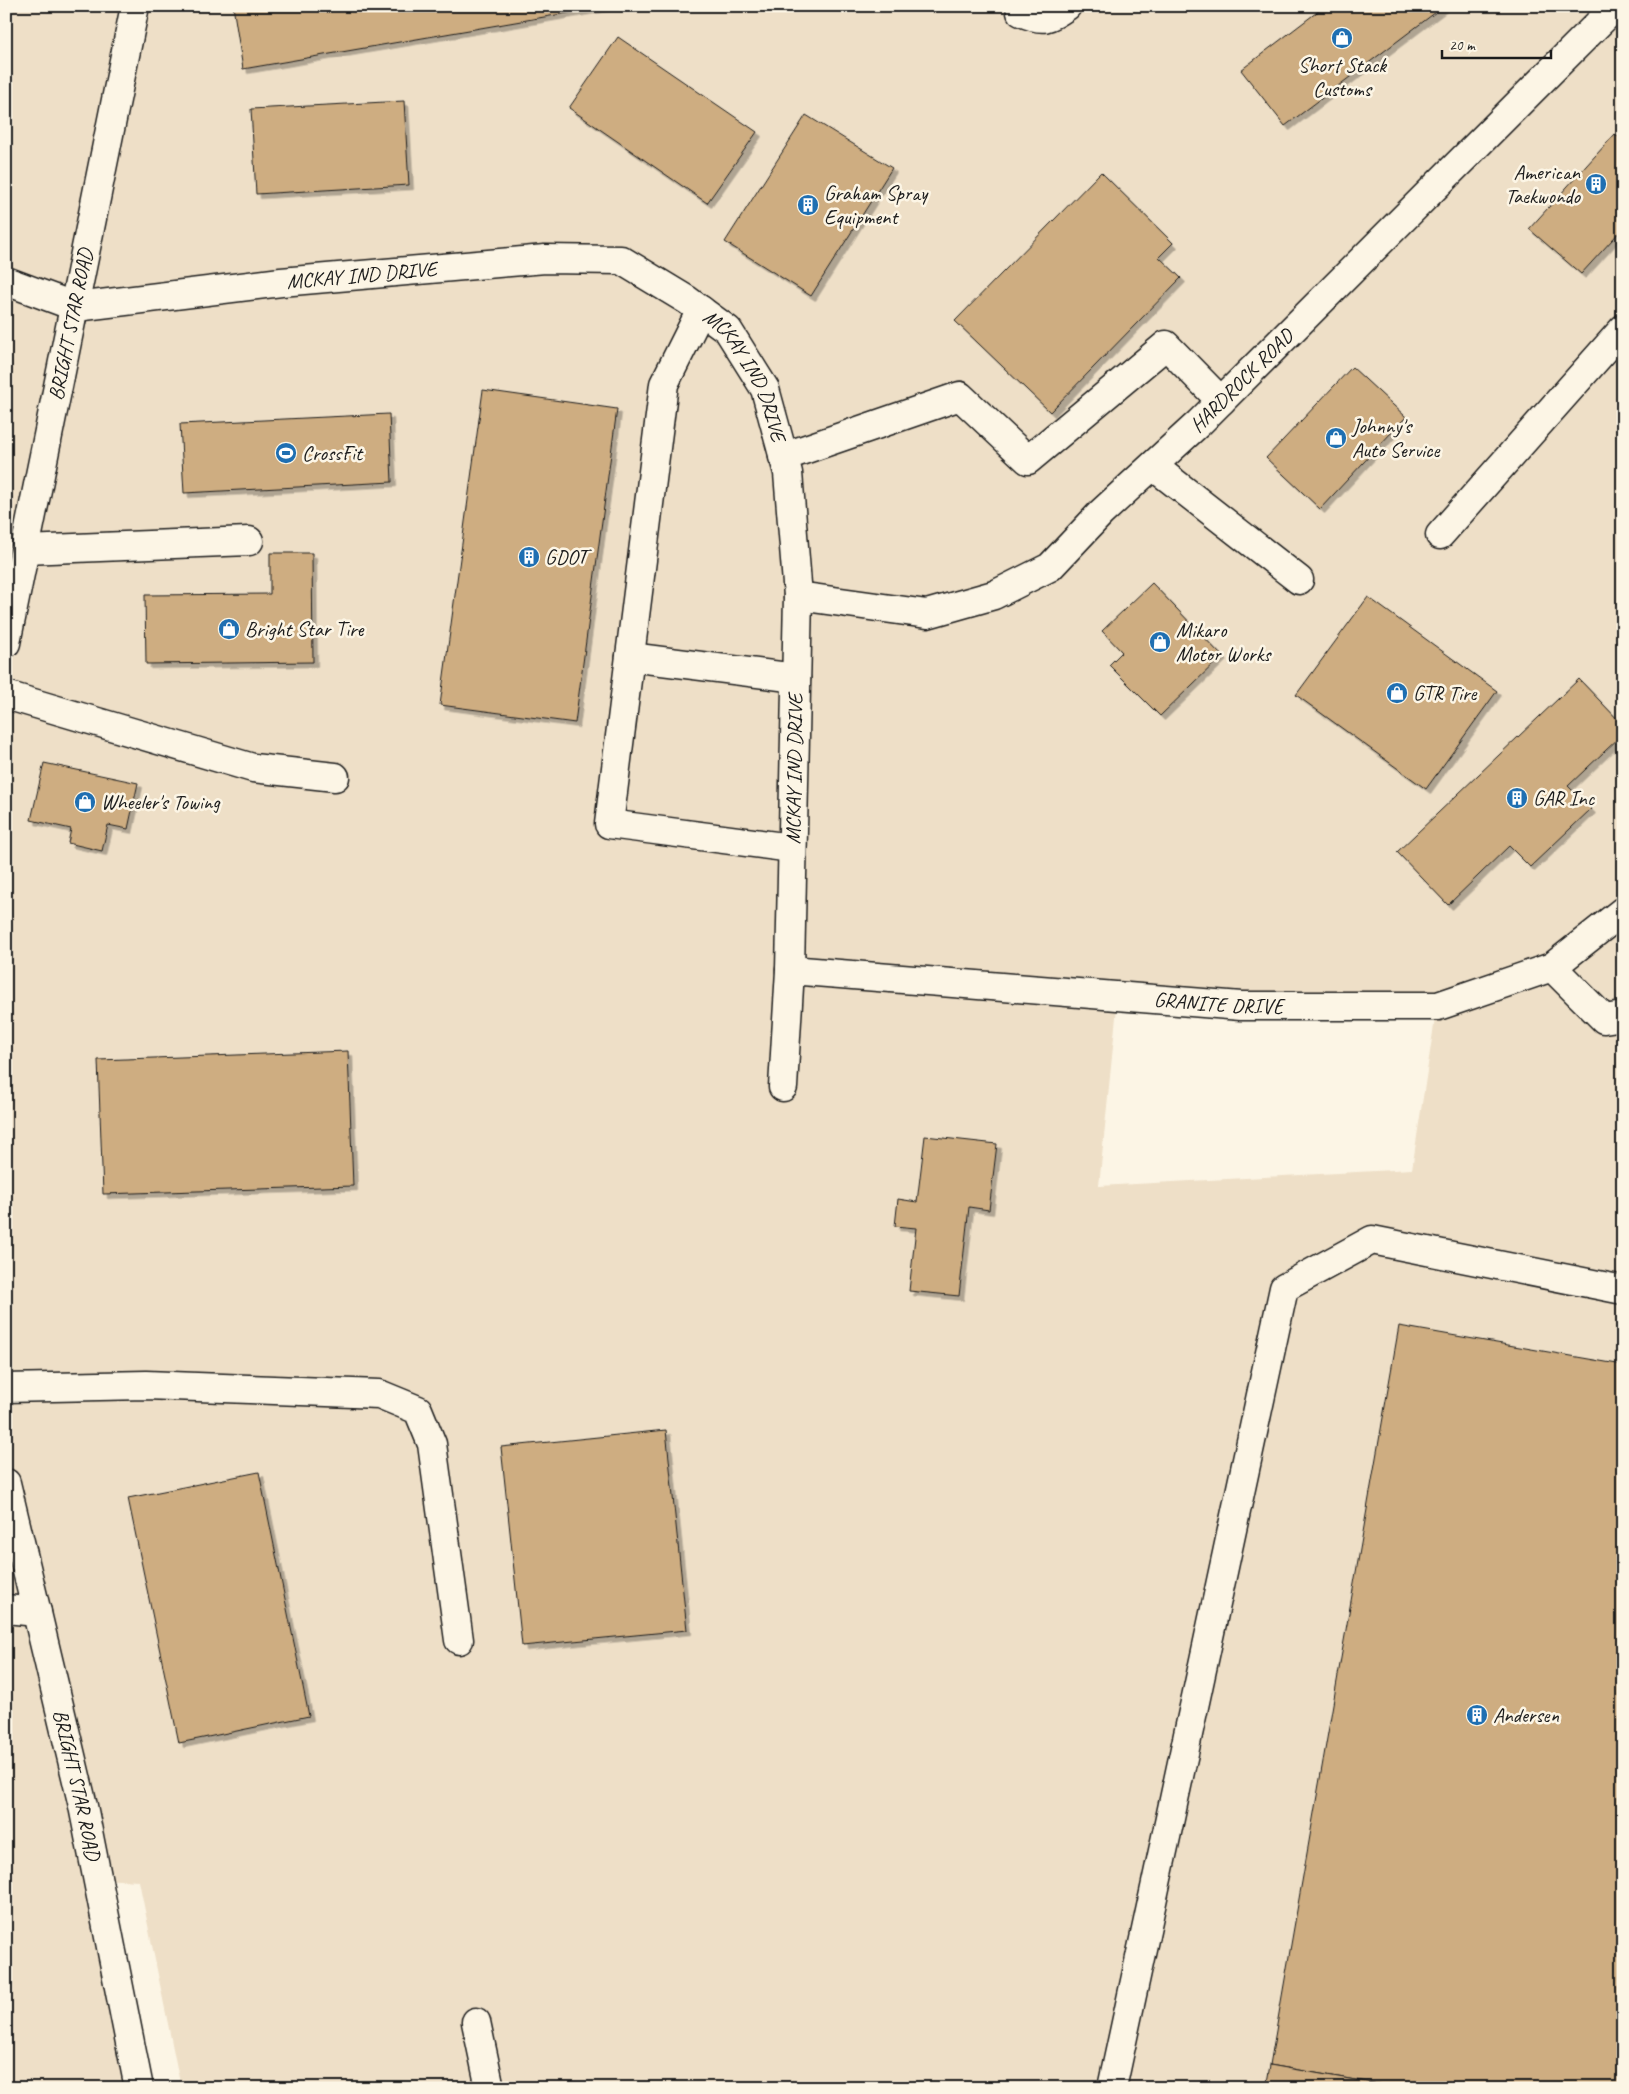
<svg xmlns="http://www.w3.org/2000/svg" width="1629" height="2094" font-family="Caveat,sans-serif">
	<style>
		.built { fill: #eedfc7; fill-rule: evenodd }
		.building { fill: #cead81; stroke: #1c1c1c; filter: url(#shadow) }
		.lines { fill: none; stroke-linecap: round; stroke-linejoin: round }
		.minor-casing { stroke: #1c1c1c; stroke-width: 31 }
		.minor { stroke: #fcf5e5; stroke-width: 28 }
		.labels { text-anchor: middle; stroke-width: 5; stroke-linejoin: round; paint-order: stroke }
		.poi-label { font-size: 21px; fill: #1c1c1c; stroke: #fcf5e5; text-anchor: start }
		.street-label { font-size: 21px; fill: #1c1c1c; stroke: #fcf5e5 }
	</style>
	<defs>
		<filter id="shadow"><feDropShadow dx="4.5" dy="4.5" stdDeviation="0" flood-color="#0004"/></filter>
	</defs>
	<rect width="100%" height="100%" fill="#fcf5e5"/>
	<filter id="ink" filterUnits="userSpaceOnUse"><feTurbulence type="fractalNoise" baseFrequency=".02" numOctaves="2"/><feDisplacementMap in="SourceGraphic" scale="10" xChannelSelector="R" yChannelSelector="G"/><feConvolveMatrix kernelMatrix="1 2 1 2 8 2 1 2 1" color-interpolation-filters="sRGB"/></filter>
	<g filter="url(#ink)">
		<path class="built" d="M6,6H1623V2088H181L139,1881L99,1879L139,2088H6ZM1118,997L1437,1006L1412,1169L1099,1186Z"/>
		<g class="building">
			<polygon points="233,6 608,6 243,69"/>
			<polygon points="1325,6 1444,6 1285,126 1241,70"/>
			<polygon points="618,37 757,132 707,203 569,108"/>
			<polygon points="404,101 409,185 256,194 251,109"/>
			<polygon points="806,115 892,168 811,296 725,242"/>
			<polygon points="1615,134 1623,140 1623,228 1581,274 1529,229"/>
			<polygon points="1101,172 1173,243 1159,257 1181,278 1050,412 955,321"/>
			<polygon points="1352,367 1406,417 1320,509 1266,458"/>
			<polygon points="483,390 617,409 575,723 440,705"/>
			<polygon points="389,414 392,482 184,493 180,424"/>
			<polygon points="270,553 312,553 313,662 146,664 145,595 270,594"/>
			<polygon points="1152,583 1222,656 1160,716 1109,665 1122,652 1102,631"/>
			<polygon points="1368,597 1497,691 1426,789 1296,695"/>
			<polygon points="1579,679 1623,725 1623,734 1568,786 1591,809 1530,867 1509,846 1448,905 1397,852"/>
			<polygon points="44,763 138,783 128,829 108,825 102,851 68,843 71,829 31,820"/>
			<polygon points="348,1051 353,1186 103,1194 98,1060"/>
			<polygon points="925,1136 997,1144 989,1210 969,1207 959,1296 909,1291 916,1228 895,1226 898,1199 917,1202"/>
			<polygon points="1399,1326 1623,1365 1623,2088 1401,2088 1270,2065"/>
			<polygon points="666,1430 687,1630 522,1646 501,1447"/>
			<polygon points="259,1472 309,1716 179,1743 128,1498"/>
			<polygon points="1270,2065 1401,2088 1266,2088"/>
		</g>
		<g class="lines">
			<g class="minor-casing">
				<g id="minor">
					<path d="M1020,6L1021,12C1043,22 1048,19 1067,6"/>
					<path id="s1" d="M6,281L76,307L281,282L545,259L621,260L687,300L728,330L765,389L788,473L798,596L790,970L783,1087"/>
					<polyline points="701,310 664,384 609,824 792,848"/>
					<polyline points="783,457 960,396 1028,460 1166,345 1221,401"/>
					<polyline points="1153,466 1299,580"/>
					<polyline points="1440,535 1623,329"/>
					<polyline points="25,550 249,541"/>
					<path id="s2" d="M798,596L927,614L994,595L1050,567L1101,513L1199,423L1616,6"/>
					<path id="s3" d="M6,643L135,6"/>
					<polyline points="630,657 796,678"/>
					<polyline points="6,695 253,768 335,777"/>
					<polyline points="1552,967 1604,1019 1623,1016"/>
					<path id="s4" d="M790,970L1241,1006H1438L1552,967L1623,911"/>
					<polyline points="6,1388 146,1385 379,1394 418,1410 432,1444 459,1640"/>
					<path id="s5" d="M6,1483L83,1806L139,2088"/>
					<polyline points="6,1609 37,1612"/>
					<polyline points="476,2022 490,2088"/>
					<polyline points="1112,2088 1284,1288 1372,1240 1623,1290"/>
				</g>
			</g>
			<use href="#minor" class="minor"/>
		</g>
	</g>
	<defs>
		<g id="shop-disc" transform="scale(1.125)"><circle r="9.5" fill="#1f6fb2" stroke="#fcf5e5"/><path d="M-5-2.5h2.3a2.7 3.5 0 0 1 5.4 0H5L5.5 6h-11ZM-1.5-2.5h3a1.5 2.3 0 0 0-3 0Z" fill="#fff"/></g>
		<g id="building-disc" transform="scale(1.125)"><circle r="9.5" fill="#1f6fb2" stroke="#fcf5e5"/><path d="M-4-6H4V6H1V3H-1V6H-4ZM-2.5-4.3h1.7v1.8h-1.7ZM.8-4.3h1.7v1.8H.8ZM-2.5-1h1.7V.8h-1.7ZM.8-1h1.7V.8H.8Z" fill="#fff"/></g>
		<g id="stadium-disc" transform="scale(1.125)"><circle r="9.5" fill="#1f6fb2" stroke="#fcf5e5"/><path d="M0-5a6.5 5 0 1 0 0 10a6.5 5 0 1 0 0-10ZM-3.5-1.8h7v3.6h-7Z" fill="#fff"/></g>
	</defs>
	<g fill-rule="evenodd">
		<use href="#shop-disc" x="1342" y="38"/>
		<use href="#building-disc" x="1596" y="184"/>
		<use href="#building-disc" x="808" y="205"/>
		<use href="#shop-disc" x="1336" y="438"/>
		<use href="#stadium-disc" x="286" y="453"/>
		<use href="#building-disc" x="529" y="557"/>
		<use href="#shop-disc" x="229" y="629"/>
		<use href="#shop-disc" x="1160" y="642"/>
		<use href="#shop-disc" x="1397" y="693"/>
		<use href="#building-disc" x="1517" y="798"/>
		<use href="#shop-disc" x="85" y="802"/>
		<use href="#building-disc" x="1477" y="1715"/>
	</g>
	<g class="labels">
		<g class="poi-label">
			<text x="1342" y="72" text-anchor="middle">Short Stack<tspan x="1342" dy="24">Customs</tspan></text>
			<text x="1580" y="179" text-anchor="end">American<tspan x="1580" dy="24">Taekwondo</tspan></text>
			<text x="824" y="200">Graham Spray<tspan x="824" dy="24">Equipment</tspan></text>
			<text x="1352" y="433">Johnny's<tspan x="1352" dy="24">Auto Service</tspan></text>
			<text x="302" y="460">CrossFit</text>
			<text x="545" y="564">GDOT</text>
			<text x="245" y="636">Bright Star Tire</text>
			<text x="1176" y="637">Mikaro<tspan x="1176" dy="24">Motor Works</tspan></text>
			<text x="1413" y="700">GTR Tire</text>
			<text x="1533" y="805">GAR Inc</text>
			<text x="101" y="809">Wheeler's Towing</text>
			<text x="1493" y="1722">Andersen</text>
		</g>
		<g class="street-label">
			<text dy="7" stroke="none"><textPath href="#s1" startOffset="362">MCKAY IND DRIVE</textPath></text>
			<text dy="7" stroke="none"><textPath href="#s3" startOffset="325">BRIGHT STAR ROAD</textPath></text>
			<text dy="7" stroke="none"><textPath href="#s1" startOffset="798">MCKAY IND DRIVE</textPath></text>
			<text dy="7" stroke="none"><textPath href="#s2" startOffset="530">HARDROCK ROAD</textPath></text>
			<text transform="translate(794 769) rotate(-89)" y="7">MCKAY IND DRIVE</text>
			<text dy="7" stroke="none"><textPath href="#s4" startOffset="430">GRANITE DRIVE</textPath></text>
			<text dy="7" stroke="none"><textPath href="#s5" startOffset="310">BRIGHT STAR ROAD</textPath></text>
		</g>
	</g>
	<rect width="1629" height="2094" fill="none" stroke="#fcf5e5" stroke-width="25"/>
	<rect x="12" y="12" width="1604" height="2069" fill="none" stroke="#1c1c1c" stroke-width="2" filter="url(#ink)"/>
	<path d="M1442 50v8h109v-8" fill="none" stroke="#1c1c1c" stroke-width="2.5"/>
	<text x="1449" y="50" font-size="15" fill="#1c1c1c" stroke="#fcf5e5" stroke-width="4" paint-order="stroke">20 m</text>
</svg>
